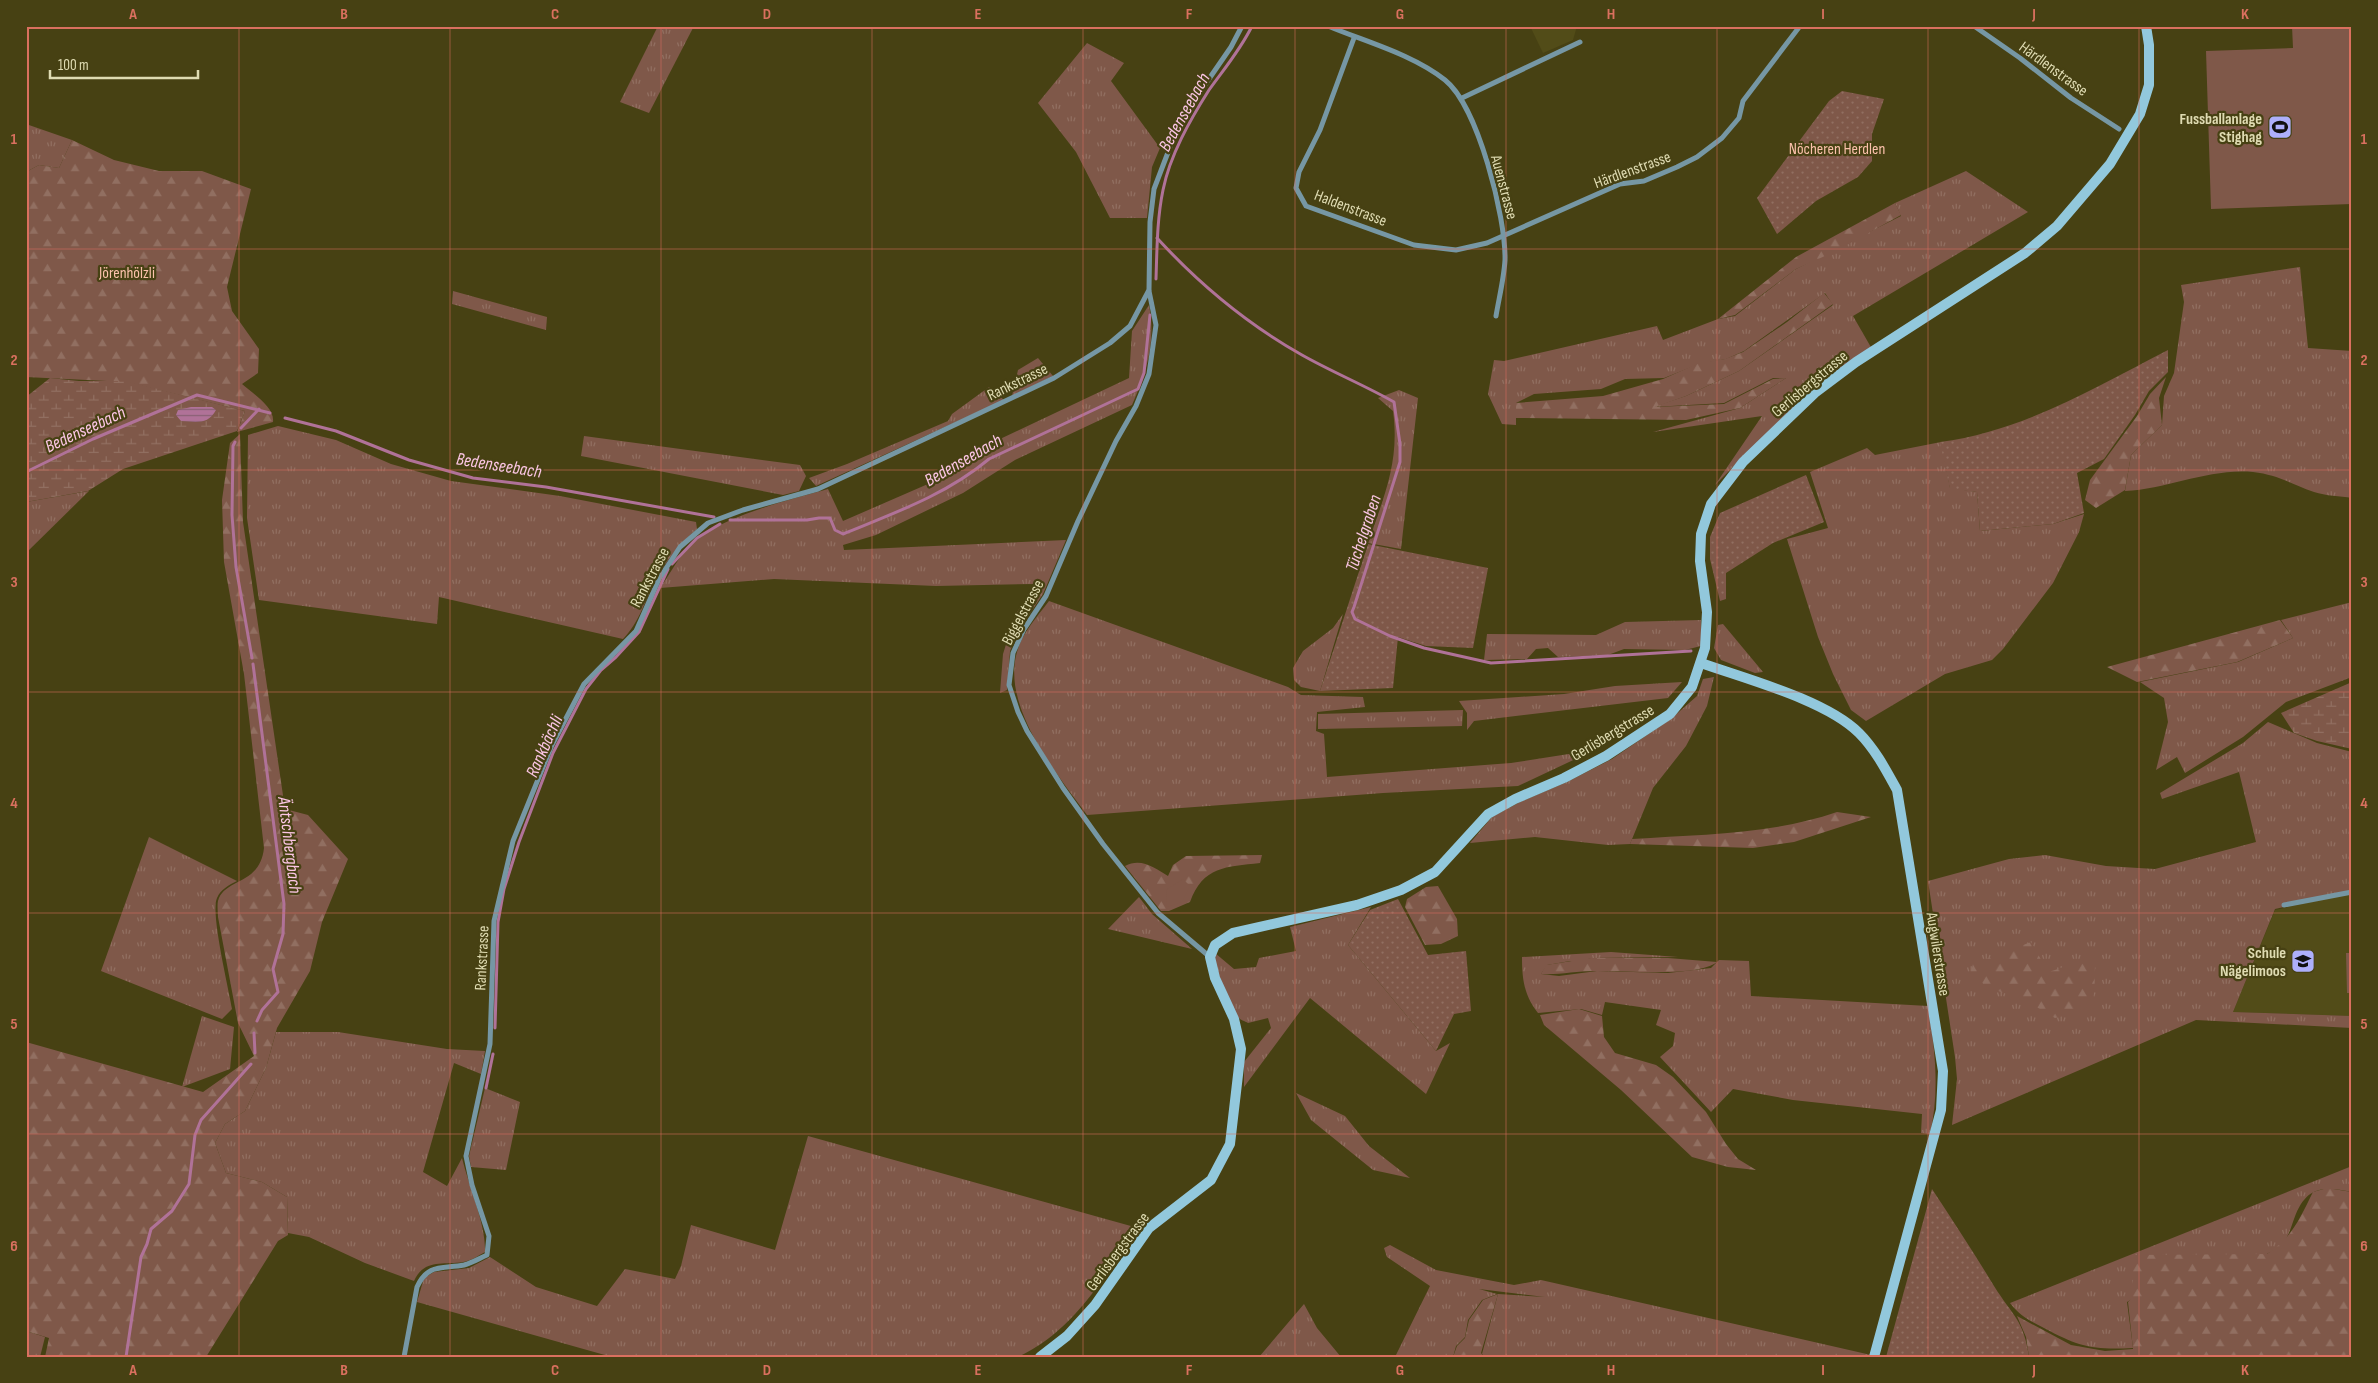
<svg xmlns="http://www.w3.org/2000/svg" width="2378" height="1383" font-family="'Sofia Sans Condensed',sans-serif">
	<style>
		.built { fill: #524c18 }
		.grass { fill: url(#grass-tufts) }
		.forest { fill: url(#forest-firs) }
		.wetland { fill: url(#wetland-marsh) }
		.park { fill: #7f5849 }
		.garden { fill: url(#garden-dots) }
		.water { fill: url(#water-rules) }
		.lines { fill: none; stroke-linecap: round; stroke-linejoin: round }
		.stream { stroke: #b07298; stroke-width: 3 }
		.street { stroke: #7697a4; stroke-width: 5 }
		.secondary { stroke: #92c8dc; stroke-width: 10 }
		.grid { fill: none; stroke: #da705f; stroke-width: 1; stroke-opacity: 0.55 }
		.labels { text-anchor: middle; stroke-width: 4.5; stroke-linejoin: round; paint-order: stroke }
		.street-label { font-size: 16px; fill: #dfdbb2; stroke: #474113 }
		.poi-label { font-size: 16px; font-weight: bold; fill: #dfdbb2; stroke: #474113; text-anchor: end }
		.park-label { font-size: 16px; fill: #fbc1ab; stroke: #474113 }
		.water-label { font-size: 18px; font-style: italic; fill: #fcc6e5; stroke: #474113 }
		.neatline { fill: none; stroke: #da705f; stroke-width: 2 }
		.grid-label { font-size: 16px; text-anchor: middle; font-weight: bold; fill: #da705f }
	</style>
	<defs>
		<pattern id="grass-tufts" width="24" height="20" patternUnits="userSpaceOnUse" patternTransform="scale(1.25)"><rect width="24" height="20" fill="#7f5849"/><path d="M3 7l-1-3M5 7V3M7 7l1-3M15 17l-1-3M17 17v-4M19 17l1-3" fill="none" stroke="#916f61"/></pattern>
		<pattern id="forest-firs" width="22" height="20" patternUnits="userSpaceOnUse" patternTransform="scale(1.25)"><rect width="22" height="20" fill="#7f5849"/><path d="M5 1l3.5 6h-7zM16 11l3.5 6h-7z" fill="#916f61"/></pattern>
		<pattern id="wetland-marsh" width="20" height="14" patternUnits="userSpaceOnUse" patternTransform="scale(1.25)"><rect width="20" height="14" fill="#7f5849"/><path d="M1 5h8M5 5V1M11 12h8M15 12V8" fill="none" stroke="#916f61"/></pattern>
		<pattern id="garden-dots" width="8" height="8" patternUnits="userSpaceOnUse" patternTransform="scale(1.25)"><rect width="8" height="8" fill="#7f5849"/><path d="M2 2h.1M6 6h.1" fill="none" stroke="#916f61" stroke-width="1.8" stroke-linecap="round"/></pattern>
		<pattern id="water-rules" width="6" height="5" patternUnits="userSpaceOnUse" patternTransform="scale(1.25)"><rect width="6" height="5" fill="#b07298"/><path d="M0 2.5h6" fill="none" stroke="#8a6175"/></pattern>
	</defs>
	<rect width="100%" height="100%" fill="#474113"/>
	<g class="built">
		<polygon points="1530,26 1577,26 1573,40 1543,53"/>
		<polygon points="2352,893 2352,1016 2233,1012 2275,910"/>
	</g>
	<g class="grass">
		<polygon points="658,26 694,26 649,113 620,102"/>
		<polygon points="1087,43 1124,63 1111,81 1160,148 1152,167 1147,218 1110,218 1076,152 1038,103"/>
		<polygon points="26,124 72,140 59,168 39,165 26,172"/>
		<polygon points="1966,171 2028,212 1853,316 1872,349 1741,459 1715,485 1762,416 1653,432 1740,408 1786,378 1773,378 1724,403 1653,407 1686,396 1739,371 1833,305 1825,293 1744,351 1726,359 1699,364 1664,378 1625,379 1601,389 1534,394 1516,403 1516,425 1502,424 1488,394 1494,360 1504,361 1657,326 1663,340 1718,319 1735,316 1796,269 1901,216 1895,203"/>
		<path d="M2300,267L2308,348L2352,351V498C2340,496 2326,496 2314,492C2291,484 2279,475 2253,472C2209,468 2168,489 2125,491L2131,455L2162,425L2164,396L2174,373L2184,302L2181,285Z"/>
		<polygon points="453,291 547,317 546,330 452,304"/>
		<path d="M1149,305C1156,342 1147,371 1132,405L1015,460L963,493L876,535L843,545L844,550L1066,540L1043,594L1021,627L1010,651L1007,690L1000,693L1003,654L1015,616L1034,584L936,586L774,579L660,588C669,576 676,561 686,550C714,517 787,501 828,489L843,521L928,484L981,448L1129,378L1132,331Z"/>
		<polygon points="1038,358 1053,376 1012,396 1018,370"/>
		<polygon points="989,387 1004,400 816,486 809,478 847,464 948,421 952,414"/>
		<path d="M1399,390L1418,398L1401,549L1368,543C1384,496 1400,462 1393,411L1378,398Z"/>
		<path d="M278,426L336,440L391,464L451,481L560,496L696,522L697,529C680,544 668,558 657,578C645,599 640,622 623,639L439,597L437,624L259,600L247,518L248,435Z"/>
		<polygon points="584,436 800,465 806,476 799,491 783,495 581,456"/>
		<polygon points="1941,442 1950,488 1977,492 1980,531 2053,524 2084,514 2079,532 2053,583 2003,649 1992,660 1945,674 1866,721 1851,710 1833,674 1818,637 1787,539 1828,528 1810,472 1867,448 1875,455"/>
		<polygon points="89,491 26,553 26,502"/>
		<path d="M1049,601L1288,687L1301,695L1363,697L1365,707L1317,712L1316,731L1324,734L1327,777L1511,763L1575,753L1612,739L1601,747L1518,786L1383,793L1087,815C1057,774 1001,707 1017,652C1022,633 1037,617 1049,601Z"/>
		<polygon points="2352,602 2352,677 2286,702 2243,737 2185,773 2177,757 2156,770 2168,722 2164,698 2140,682 2238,662 2293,638 2281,620"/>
		<polygon points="1343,614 1320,691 1301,687 1294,680 1293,668 1303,651 1333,628"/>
		<polygon points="1701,620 1701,646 1685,650 1624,649 1608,655 1558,657 1548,648 1536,649 1527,659 1484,660 1487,634 1596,635 1625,622"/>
		<polygon points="1723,624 1763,672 1755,673 1721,660 1714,648 1718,625"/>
		<polygon points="1714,677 1707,706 1686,746 1653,788 1630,844 1608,845 1535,837 1470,843 1492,817 1520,802 1567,782 1612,759 1672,718 1697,696 1703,679"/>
		<polygon points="1682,682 1668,698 1474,721 1467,730 1467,713 1459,701 1564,694 1615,686"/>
		<polygon points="1463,710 1462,726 1318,729 1318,714"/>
		<polygon points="2268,722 2317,743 2352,752 2352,891 2275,909 2233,1012 2352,1016 2352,1028 2196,1020 1952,1125 1957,1079 1955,1057 1928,881 2009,859 2045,855 2106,866 2155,869 2256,842 2239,772 2162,799 2160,793 2243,743"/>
		<path d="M149,837L237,881C229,885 221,889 217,898C210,912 229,990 232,1009L222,1019L101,971Z"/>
		<polygon points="1139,897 1152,914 1192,949 1108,929"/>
		<path d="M1371,907L1348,945L1436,1051L1450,1043L1426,1094L1310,998L1244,1087V1062L1271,1028L1268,1018L1248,1023C1245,1021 1240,1020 1238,1017C1229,1007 1211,965 1215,953L1234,969L1256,967L1259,958L1296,951L1290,927Z"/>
		<path d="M1611,952L1678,957L1592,958L1576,962L1570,961L1547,965L1541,974L1559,976L1597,971L1668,973L1711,968L1719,960L1749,961L1751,996L1928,1006C1935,1050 1940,1090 1930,1134L1921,1133L1922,1114L1793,1100L1733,1089L1711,1112L1660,1057L1673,1046L1675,1033L1656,1025L1661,1010L1605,1002L1602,1015L1581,1009L1538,1013C1524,995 1522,979 1522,957Z"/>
		<polygon points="202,1016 234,1027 230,1069 182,1087"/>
		<path d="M276,1032H338L447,1049L485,1051L481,1074L454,1063L423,1172L447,1186L462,1158C469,1187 486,1224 485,1252C478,1256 470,1261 463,1262C442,1265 424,1259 414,1281L365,1263L309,1237L288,1233L287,1197L262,1182L226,1173L215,1143L225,1124L245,1111L266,1068Z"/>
		<polygon points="485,1088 520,1102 506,1170 471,1167 469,1156"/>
		<polygon points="1296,1093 1345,1116 1369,1146 1410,1178 1373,1170 1311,1120"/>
		<path d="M808,1136L1138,1228C1104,1277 1074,1331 1018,1357H612L417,1302L424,1278L434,1272L469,1268L490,1257L536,1287L597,1306L625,1269L675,1279L681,1266L691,1225L775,1250Z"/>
		<path d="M2352,1166V1192C2322,1186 2306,1186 2294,1219C2291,1227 2289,1236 2283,1243C2279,1248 2272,1251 2267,1254L2134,1298L2127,1302L2133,1348C2093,1350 2079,1347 2044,1328C2030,1321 2020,1316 2010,1303Z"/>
		<polygon points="1390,1245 1436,1270 1514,1285 1541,1280 1871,1355 1871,1357 1485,1357 1482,1354 1498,1294 1545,1297 1479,1289 1497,1294 1482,1300 1468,1320 1465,1337 1456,1346 1453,1357 1395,1357 1430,1286 1387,1257 1384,1248"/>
		<polygon points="1304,1304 1317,1328 1341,1357 1259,1357"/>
		<polygon points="26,1331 45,1337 40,1357 26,1357"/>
	</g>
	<g class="forest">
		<path d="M72,140L114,160L159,171H202L251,189L227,287L232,311L259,349L258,373L242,384C252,393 275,407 273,422L237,432L245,411L127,382L26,377V172L39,165L59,168Z"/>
		<polygon points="1895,203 1901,215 1836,251 1796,269 1735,315 1718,319 1796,257"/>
		<polygon points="1824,293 1833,304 1739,371 1686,396 1655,407 1724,404 1773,379 1786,378 1740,408 1686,420 1516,418 1516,403 1603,396 1663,379 1699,363 1725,359 1743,352 1787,322"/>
		<polygon points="2166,377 2159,398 2162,425 2131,455 2125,490 2096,508 2085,500 2090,480 2137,416 2150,394"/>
		<path d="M240,434L243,522L285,809L308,815L348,859L322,922L310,971L277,1028L266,1068L245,1111L225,1124L215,1143L226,1173L262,1182L287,1197L288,1235L278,1241L206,1357H45L49,1338L26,1331V1042L203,1092L254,1056L238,1023L218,917C218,912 217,906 218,901C224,878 260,886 264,848L244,674L224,562L222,500L230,443Z"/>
		<polygon points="2280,620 2293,638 2237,662 2137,682 2107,667"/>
		<path d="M1837,812L1871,817L1794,842L1753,848L1630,844L1632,839C1701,834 1770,835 1837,812Z"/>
		<path d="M1262,855L1260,863C1226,867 1203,866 1190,902L1169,911H1161L1125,866C1141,857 1155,868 1168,876L1173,865L1186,856Z"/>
		<polygon points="1438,886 1457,919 1458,936 1441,944 1425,945 1405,907 1407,899 1426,887"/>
		<path d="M2031,942L2048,972C2061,969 2071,963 2084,958L2095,964C2094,1008 2098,1008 2055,1018L2028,1002L1993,989L1970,976L1973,964Z"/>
		<path d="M1591,958H1668L1717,962C1697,978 1622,970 1595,971C1576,971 1559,975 1541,974L1546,965Z"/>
		<polygon points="1579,1009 1602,1016 1604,1037 1615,1053 1656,1065 1673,1077 1706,1112 1726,1144 1738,1159 1756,1170 1728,1167 1692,1157 1621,1090 1544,1025 1540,1015"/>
		<path d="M2327,1188L2352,1192V1357H2029L2026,1337L2017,1316L2071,1345L2105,1351L2133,1349L2128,1302L2133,1297L2132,1255L2267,1254C2292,1238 2300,1218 2313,1192Z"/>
		<polygon points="1498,1294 1481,1353 1484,1357 1453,1357 1457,1346 1465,1338 1469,1320 1483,1300"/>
	</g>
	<g class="wetland">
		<polygon points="50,378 79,381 126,381 245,411 237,431 123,469 88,491 26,502 26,397"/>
		<polygon points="2352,682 2352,749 2317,741 2294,733 2281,713"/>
	</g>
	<g class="park">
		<polygon points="2292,26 2352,26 2352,204 2211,209 2206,51 2293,48"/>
		<polygon points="1183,879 1190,886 1182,902 1167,907 1166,890"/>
		<polygon points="2346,953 2352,953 2352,993 2347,993"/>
	</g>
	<g class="garden">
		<polygon points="1842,91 1884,99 1872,134 1872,161 1858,177 1816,201 1777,234 1757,198 1829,101"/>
		<path d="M2168,350V372L2149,391L2135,415L2104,459L2077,473L2084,513L2053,524L1980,531L1977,492L1950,489L1940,442C2023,431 2094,388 2168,350Z"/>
		<polygon points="1806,475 1824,522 1773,543 1726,573 1726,599 1720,601 1710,559 1710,537 1720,513"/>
		<polygon points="1368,544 1488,568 1473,648 1426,646 1398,637 1393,688 1320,691"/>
		<polygon points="1398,899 1428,955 1466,951 1471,1011 1454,1014 1436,1051 1348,945 1370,910"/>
		<path d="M1932,1189C1953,1221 1974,1253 1994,1286C2012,1315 2024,1320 2029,1357H1886Z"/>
	</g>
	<path class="water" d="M191,407H212L216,410C208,425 196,422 181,421L176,415L178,410Z"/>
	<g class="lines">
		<g class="stream">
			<path d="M1157,238C1200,285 1247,324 1302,355C1332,372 1364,385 1394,402L1400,444V462L1354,607L1352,612L1355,619L1390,636L1424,648L1491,663L1691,651"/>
			<path d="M1156,279C1157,249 1157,219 1163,190C1170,155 1190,120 1209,90C1224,69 1241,49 1252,26"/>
			<polyline points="285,418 336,431 409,460 473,478 546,487 714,517"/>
			<polyline points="241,428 259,409"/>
			<polyline points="235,442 233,446 232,515 236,567 252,658"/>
			<polyline points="26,472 93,439 197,395 270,413"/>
			<path d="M730,520H807L819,518H830L835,530L843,534C894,513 946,495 989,459L1138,389L1144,373L1150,315"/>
			<polyline points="672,564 697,538 720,524"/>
			<polyline points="253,664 284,904 283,934 273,969 278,992 262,1010 257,1021"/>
			<polyline points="495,1028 498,922 504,889 519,842 553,753 586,689 601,670 616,657 639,632 668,569"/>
			<polyline points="254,1033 255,1053"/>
			<polyline points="486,1088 493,1054"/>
			<polyline points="126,1357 141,1257 147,1244 151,1229 172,1211 189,1184 195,1135 201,1120 251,1064"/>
		</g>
		<g class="street">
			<path d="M1328,26C1366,42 1412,54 1445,80C1478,106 1506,218 1505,260C1504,278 1499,298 1496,316"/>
			<polyline points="1974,26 2020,58 2071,98 2119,129"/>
			<polyline points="1354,38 1320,130 1299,172 1296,188 1306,206 1414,245 1456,250 1487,243 1620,184 1644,181 1677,167 1697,157 1722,138 1739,118 1743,101 1800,26"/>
			<polyline points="1462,98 1580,42"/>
			<polyline points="1149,291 1156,325 1149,374 1136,406 1116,441 1078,521 1046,596 1024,629 1013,653 1009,685 1018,712 1027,731 1063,788 1103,844 1158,913 1210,957"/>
			<polyline points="2284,905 2352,892"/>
			<path d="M404,1357L417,1287C428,1263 442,1269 464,1265C472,1263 480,1258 487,1255L489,1236L472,1185L466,1156L490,1044L494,921L513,841L552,745L584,684L636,631L659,579L680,547L708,523L743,510L818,489L929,437L1054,378L1110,343L1130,326L1149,290L1150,222L1154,189L1180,121L1231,47L1242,26"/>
		</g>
		<g class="secondary">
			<path d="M1701,663C1746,679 1826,700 1859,733C1875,749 1886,770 1897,790L1943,1071L1941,1110L1874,1357"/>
			<polyline points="1040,1357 1067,1336 1095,1305 1149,1228 1211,1180 1230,1144 1241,1049 1234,1019 1215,978 1210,957 1215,945 1233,933 1357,905 1401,890 1435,872 1488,814 1515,799 1564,778 1606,756 1670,714 1692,687 1705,648 1707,612 1700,561 1701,534 1711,504 1743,462 1816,392 1856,362 2025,253 2057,226 2110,164 2140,114 2149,85 2149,45 2146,26"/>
		</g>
	</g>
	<path class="grid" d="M239,26V1357M450,26V1357M661,26V1357M872,26V1357M1083,26V1357M1295,26V1357M1506,26V1357M1717,26V1357M1928,26V1357M2139,26V1357M26,249H2352M26,470H2352M26,692H2352M26,913H2352M26,1134H2352"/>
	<defs>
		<g id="stadium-square" transform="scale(1.25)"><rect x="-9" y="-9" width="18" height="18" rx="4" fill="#adaffb" stroke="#474113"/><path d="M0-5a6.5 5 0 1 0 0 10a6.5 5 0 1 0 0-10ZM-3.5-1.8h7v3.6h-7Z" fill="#111"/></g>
		<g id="school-square" transform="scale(1.25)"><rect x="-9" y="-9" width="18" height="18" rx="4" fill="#adaffb" stroke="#474113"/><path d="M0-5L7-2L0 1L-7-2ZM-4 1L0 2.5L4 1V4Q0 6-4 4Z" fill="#111"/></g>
	</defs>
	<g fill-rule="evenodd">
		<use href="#stadium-square" x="2280" y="127"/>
		<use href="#school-square" x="2303" y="961"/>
	</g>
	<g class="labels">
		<g class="street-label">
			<text transform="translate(2054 68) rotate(36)" y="6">Härdlenstrasse</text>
			<text transform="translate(1632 169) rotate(-20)" y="6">Härdlenstrasse</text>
			<text transform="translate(1505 187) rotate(75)" y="6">Auenstrasse</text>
			<text transform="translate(1351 207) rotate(21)" y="6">Haldenstrasse</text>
			<text transform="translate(1017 381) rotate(-26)" y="6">Rankstrasse</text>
			<text transform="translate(1809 383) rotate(-40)" y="6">Gerlisbergstrasse</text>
			<text transform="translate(649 577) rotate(-62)" y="6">Rankstrasse</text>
			<text transform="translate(1022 612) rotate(-62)" y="6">Biggelstrasse</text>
			<text transform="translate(1612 732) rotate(-31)" y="6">Gerlisbergstrasse</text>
			<text transform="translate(1939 954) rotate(81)" y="6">Augwilerstrasse</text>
			<text transform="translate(481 958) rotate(-87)" y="6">Rankstrasse</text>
			<text transform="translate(1117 1251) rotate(-53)" y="6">Gerlisbergstrasse</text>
		</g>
		<g class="poi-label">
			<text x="2262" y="124">Fussballanlage<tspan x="2262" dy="18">Stighag</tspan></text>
			<text x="2286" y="958">Schule<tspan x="2286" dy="18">Nägelimoos</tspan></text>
		</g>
		<g class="park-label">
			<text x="1837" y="154">Nöcheren Herdlen</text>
			<text x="127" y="278">Jörenhölzli</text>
		</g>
		<g class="water-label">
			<text transform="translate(1184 112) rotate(-61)" y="6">Bedenseebach</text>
			<text transform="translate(85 429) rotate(-25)" y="6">Bedenseebach</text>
			<text transform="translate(963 460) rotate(-30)" y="6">Bedenseebach</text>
			<text transform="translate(499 465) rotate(9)" y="6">Bedenseebach</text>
			<text transform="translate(1363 533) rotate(-72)" y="6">Tüchelgraben</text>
			<text transform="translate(544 746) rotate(-66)" y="6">Rankbächli</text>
			<text transform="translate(290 845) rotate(83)" y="6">Äntschbergbach</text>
		</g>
	</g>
	<rect width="2378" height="1383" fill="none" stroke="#474113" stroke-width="55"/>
	<path d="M50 70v8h148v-8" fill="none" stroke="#dfdbb2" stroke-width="2.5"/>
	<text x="58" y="70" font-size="15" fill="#dfdbb2" stroke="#474113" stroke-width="4" paint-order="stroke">100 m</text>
	<rect x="28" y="28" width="2322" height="1328" class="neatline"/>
	<g class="grid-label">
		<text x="133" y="19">A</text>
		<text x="344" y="19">B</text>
		<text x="555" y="19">C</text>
		<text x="767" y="19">D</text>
		<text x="978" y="19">E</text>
		<text x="1189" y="19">F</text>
		<text x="1400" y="19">G</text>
		<text x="1611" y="19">H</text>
		<text x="1823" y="19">I</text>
		<text x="2034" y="19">J</text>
		<text x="2245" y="19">K</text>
		<text x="14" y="144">1</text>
		<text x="2364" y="144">1</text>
		<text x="14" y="365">2</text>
		<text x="2364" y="365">2</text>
		<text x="14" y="587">3</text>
		<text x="2364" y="587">3</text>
		<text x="14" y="808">4</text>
		<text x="2364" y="808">4</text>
		<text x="14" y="1029">5</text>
		<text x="2364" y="1029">5</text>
		<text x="14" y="1251">6</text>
		<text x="2364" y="1251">6</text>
		<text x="133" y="1375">A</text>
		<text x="344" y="1375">B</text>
		<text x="555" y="1375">C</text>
		<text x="767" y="1375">D</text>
		<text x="978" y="1375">E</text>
		<text x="1189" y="1375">F</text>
		<text x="1400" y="1375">G</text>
		<text x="1611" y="1375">H</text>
		<text x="1823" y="1375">I</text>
		<text x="2034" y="1375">J</text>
		<text x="2245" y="1375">K</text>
	</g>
</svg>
